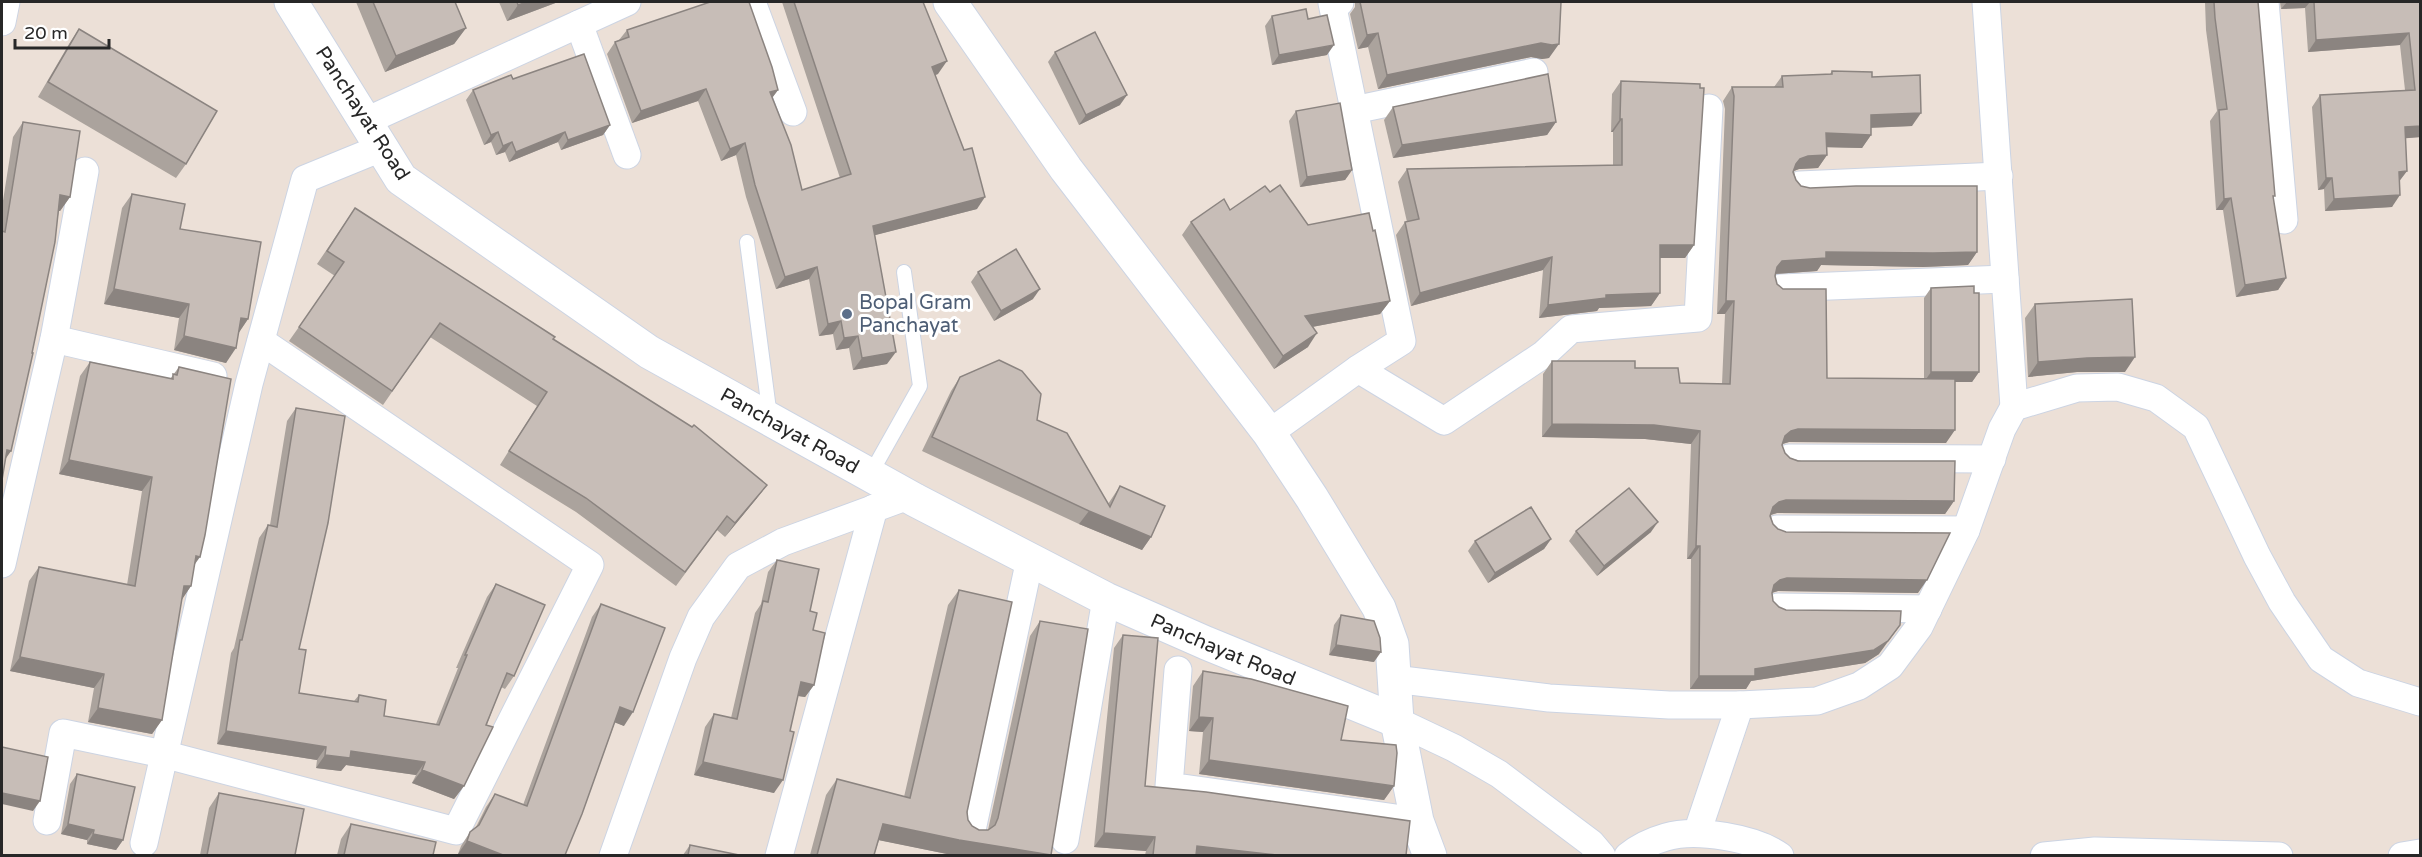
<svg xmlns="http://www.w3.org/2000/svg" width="2422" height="857" font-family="'Varela Round',sans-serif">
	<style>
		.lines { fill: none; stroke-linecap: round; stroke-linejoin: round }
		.service-casing { stroke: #ccd4e3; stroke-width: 16 }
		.minor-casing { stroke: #ccd4e3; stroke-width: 29 }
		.tertiary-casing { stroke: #ccd4e3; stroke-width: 35 }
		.service { stroke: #fff; stroke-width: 14 }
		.minor { stroke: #fff; stroke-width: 27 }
		.tertiary { stroke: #fff; stroke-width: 33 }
		.wall { fill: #aba39d }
		.shaded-wall { fill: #8b8480 }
		.building { fill: #c7bdb7; stroke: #8b8480; stroke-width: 1.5 }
		.service-dot { fill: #5c6f8a; stroke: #fff; stroke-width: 2 }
		.labels { text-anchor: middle; stroke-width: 6; stroke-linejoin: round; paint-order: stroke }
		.street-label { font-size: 20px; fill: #272727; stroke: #fff }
		.service-label { font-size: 20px; fill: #4e5e75; stroke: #fff; text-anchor: start }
	</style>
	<rect width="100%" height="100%" fill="#ece0d7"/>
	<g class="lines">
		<g class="service-casing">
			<g id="service">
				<polyline points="747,242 770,417"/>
				<polyline points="870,475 920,386 904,272"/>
			</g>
		</g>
		<g class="minor-casing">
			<g id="minor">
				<polyline points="752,2 793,112"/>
				<polyline points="1986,2 2014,407"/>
				<polyline points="2265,2 2284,220"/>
				<polyline points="2,22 6,2"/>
				<polyline points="579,24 627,155"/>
				<polyline points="1354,110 1534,72"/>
				<polyline points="364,122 627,2"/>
				<polyline points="1800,185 1999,176"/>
				<polyline points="1781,288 2005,279"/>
				<polyline points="54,339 213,376"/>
				<polyline points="1358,369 1444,421 1544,354 1571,329 1698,318 1709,108"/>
				<polyline points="1269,433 1358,369 1402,341 1332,3 1340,2"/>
				<polyline points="1789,458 1992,459"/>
				<polyline points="1777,529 1966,530"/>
				<polyline points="2,564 54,339 85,171"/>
				<polyline points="1778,607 1928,609"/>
				<polyline points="1178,670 1169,786 1417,821"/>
				<polyline points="1394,679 1549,698 1669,705 1740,705 1817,701 1859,686 1890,666 1919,627 1966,530 2002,429 2014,407 2077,388 2118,387 2156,398 2196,427 2257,556 2282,602 2321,659 2358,683 2420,702"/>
				<polyline points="1397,721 1454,748 1499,774 1591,843 1602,856"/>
				<polyline points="47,821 63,733 163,754 456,831 590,565 261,341"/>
				<polyline points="972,830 1030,559"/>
				<polyline points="1697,833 1740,705"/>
				<polyline points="1065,840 1106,599"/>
				<polyline points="144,843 249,384 305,179 381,148"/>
				<polyline points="613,856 683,658 701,617 738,566 783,542 908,496"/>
				<polyline points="779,856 874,508"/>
				<path d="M1628,856C1639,847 1652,841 1666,837C1696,828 1755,838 1780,856"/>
				<polyline points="2044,856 2095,851 2279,856"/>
				<polyline points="2402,856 2420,853"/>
			</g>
		</g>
		<g class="tertiary-casing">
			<g id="tertiary">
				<path id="s1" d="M291,2L401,179L649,352L915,500L1106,599L1206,643L1397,721"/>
				<polyline points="950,2 1066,169 1269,433 1312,498 1379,608 1392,644 1397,721 1417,821 1430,856"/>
			</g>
		</g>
		<use href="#service" class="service"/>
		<use href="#minor" class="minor"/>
		<use href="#tertiary" class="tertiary"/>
	</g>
	<g class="wall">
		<polygon points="356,2 455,2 466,28 454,44 385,72"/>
		<polygon points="499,2 558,2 507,21"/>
		<polygon points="782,2 923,2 938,74 935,75 977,209 875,235 887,364 853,370 849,348 836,350 833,334 819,336 809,279 776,289 746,197 736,155 721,161 698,101 632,123 607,54 615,42 619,40 627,30 778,90 772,98 802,190 840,178"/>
		<polygon points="1355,2 1561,2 1549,58 1542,59 1531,57 1378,89 1368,47 1358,49 1350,14 1355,7"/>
		<polygon points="2205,2 2258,2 2273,199 2286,278 2278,290 2236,297 2223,210 2216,210 2210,121 2217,111 2206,30"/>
		<polygon points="2280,2 2421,2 2421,137 2405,138 2407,171 2399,181 2392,207 2325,211 2324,189 2318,190 2312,107 2320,95 2405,90 2400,45 2308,52 2305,8 2281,9"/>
		<polygon points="1272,16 1327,55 1272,65 1265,26"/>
		<polygon points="79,29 186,164 176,178 38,97 69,44"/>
		<polygon points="1055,52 1120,105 1079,125 1048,62"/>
		<polygon points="1832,71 1872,77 1912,126 1871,128 1871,135 1862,148 1827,147 1827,155 1818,168 1799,169 1794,171 1796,180 1801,186 1977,252 1968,265 1923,267 1821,265 1817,271 1775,274 1775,276 1777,284 1827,378 1924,379 1924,298 1931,288 1979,372 1972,382 1955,382 1946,443 1789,442 1783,444 1782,445 1785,453 1790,458 1954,501 1945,514 1777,513 1771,515 1773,524 1778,529 1918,593 1778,591 1772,593 1773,601 1779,607 1879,654 1865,663 1751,681 1746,689 1690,689 1691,559 1687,559 1691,444 1645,439 1542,437 1543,374 1552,361 1635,368 1680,383 1722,384 1725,314 1717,314 1725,109 1723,101 1732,87 1774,87 1782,76 1830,74"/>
		<polygon points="513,79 610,125 603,135 561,150 558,142 509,162 505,152 496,155 491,142 484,145 466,100 473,90"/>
		<polygon points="1621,81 1694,245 1685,258 1660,258 1660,293 1651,306 1599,308 1597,311 1539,318 1543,270 1411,306 1396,235 1405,222 1407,222 1398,182 1407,169 1613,165 1613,132 1611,132 1612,94"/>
		<polygon points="1393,107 1556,122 1547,135 1393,158 1384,120"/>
		<polygon points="1296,111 1352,170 1345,180 1300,187 1289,121"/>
		<polygon points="23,122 70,197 60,211 59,211 11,451 5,458 2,480 2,207 13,137"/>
		<polygon points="1270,192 1308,225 1373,231 1390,301 1380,314 1312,327 1308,347 1274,369 1182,235 1191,222 1230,210"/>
		<polygon points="132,194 180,229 248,319 239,332 226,363 174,350 179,318 104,304 122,208"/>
		<polygon points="355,208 553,339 757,498 725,537 717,530 676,586 576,512 500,465 537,406 430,337 383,405 289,341 335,276 317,264"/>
		<polygon points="978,272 1033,299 994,321 971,282"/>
		<polygon points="2035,304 2125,372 2077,372 2028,377 2025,318"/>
		<polygon points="90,362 170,379 179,367 194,565 191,586 181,600 162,720 152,734 88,722 94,688 10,671 29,581 39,567 127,585 142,491 59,474 80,376"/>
		<polygon points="960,377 1037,420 1108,504 1120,486 1151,537 1142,550 1079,524 922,451 951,391"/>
		<polygon points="296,408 299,693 354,701 359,695 384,716 436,724 458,668 456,668 487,597 496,584 514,676 505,689 501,687 464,786 454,799 412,783 416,775 346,765 341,771 316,768 317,760 217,744 231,653 234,648 259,538 268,525 270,525 287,421"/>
		<polygon points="1576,531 1651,532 1597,576 1569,541"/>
		<polygon points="1551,539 1544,549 1488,583 1468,551 1475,541"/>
		<polygon points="777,560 810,611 813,630 814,685 805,697 798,696 774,793 694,775 705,727 714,714 731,718 755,613 761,604 768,572"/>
		<polygon points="959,590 968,820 972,826 979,830 988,830 1030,636 1040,621 1051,855 952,855 879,840 874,855 810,855 826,795 837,779 904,797 948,605"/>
		<polygon points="601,604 624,726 615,722 582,814 458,854 461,846 470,832 475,829 486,807 495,794 523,805 592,617"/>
		<polygon points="1341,615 1374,662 1329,655 1334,625"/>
		<polygon points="1123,635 1145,786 1406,855 1145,855 1146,851 1094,847 1114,648"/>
		<polygon points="1203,671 1341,740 1394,786 1384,800 1199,774 1203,732 1189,731 1193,686"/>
		<polygon points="77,774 123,840 116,850 87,844 87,840 61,834 70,784"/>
		<polygon points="219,793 295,855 200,855 209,808"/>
		<polygon points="351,824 433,855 337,855 341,839"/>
		<polygon points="690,845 739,855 683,855"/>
	</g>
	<g class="shaded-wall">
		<polygon points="527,2 558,2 507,21 518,5"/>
		<polygon points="2287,2 2310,2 2305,8 2281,9"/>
		<polygon points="466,28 454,44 385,72 396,56"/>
		<polygon points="1378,33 1368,47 1358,49 1367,35"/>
		<polygon points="2409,33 2400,45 2308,52 2316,40"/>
		<polygon points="1541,43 1559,44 1549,58 1542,59 1531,57 1378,89 1387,75"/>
		<polygon points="1334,45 1327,55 1272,65 1279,55"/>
		<polygon points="947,61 938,74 924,79 932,67"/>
		<polygon points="706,89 698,101 632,123 641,111"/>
		<polygon points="778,90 769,102 770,92"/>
		<polygon points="1127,95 1120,105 1079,125 1086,115"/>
		<polygon points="1921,113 1912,126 1862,128 1871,115"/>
		<polygon points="1620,119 1622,119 1613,132 1611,132"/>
		<polygon points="1556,122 1547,135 1393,158 1402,145"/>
		<polygon points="610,125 603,135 561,150 568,140"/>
		<polygon points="2421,126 2421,137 2397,139 2405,127"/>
		<polygon points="498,132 491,142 484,145 491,135"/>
		<polygon points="565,132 558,142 509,162 516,152"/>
		<polygon points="1826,133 1871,135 1862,148 1817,147"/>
		<polygon points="512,142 505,152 496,155 503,146"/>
		<polygon points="745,143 736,155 721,161 730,149"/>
		<polygon points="1827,155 1818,168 1799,169 1791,172 1796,164 1800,159 1808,156"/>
		<polygon points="1352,170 1345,180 1300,187 1307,177"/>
		<polygon points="2407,171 2398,183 2399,172"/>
		<polygon points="2326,178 2332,178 2324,189 2318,190"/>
		<polygon points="60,195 70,197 60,211 50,209"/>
		<polygon points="2400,195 2392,207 2325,211 2334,199"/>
		<polygon points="985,197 977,209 864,238 873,226"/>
		<polygon points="2231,198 2223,210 2216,210 2224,199"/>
		<polygon points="1660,245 1694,245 1685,258 1651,258"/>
		<polygon points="1826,252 1977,252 1968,265 1923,267 1821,265 1817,271 1773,274 1777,267 1782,261"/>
		<polygon points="1552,257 1543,270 1411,306 1420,293"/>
		<polygon points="817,267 809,279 776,289 785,277"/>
		<polygon points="2286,278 2278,290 2236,297 2245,285"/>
		<polygon points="114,289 189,304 179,318 104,304"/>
		<polygon points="1040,289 1033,299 994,321 1001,311"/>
		<polygon points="1660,293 1651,306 1599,308 1597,311 1539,318 1548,305 1606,295"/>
		<polygon points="1390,301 1380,314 1296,330 1305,316"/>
		<polygon points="1726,301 1734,301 1725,314 1717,314"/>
		<polygon points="241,318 248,319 238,334"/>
		<polygon points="841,321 833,334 819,336 828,324"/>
		<polygon points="1317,333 1308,347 1274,369 1283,356"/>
		<polygon points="184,336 236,348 226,363 174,350"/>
		<polygon points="858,336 849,348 836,350 844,338"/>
		<polygon points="896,352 887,364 853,370 862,358"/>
		<polygon points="2135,357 2125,372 2077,372 2028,377 2038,362 2087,358"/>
		<polygon points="1931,372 1979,372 1972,382 1924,382"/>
		<polygon points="1552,424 1654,425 1700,431 1691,444 1645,439 1542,437"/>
		<polygon points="1798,429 1955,430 1946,443 1789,442 1782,444 1785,436 1791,431"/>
		<polygon points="7,450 11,451 2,464"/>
		<polygon points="69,460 152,477 142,491 59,474"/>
		<polygon points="767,485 757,498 725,537 735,523"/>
		<polygon points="1786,500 1954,501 1945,514 1777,513 1770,515 1773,507 1779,502"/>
		<polygon points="1089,511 1151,537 1142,550 1079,524"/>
		<polygon points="1658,522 1651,532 1597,576 1604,566"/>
		<polygon points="1551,539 1544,549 1488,583 1495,573"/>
		<polygon points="1696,546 1700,546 1691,559 1687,559"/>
		<polygon points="196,556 200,557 190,571"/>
		<polygon points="1787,578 1927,580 1918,593 1778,591 1771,593 1774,585 1780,580"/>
		<polygon points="184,586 191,586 181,601"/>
		<polygon points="1900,625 1879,654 1865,663 1751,681 1746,689 1690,689 1699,676 1755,669"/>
		<polygon points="1336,645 1381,652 1374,662 1329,655"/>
		<polygon points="20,657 104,674 94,688 10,671"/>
		<polygon points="801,682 814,685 805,697 792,695"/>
		<polygon points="620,707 633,712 624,726 611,721"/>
		<polygon points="98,708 162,720 152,734 88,722"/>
		<polygon points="1199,717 1213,718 1203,732 1189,731"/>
		<polygon points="226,731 326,747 317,760 217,744"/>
		<polygon points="351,751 425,762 416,775 346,765 341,771 316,768 325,755"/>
		<polygon points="1209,760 1394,786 1384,800 1199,774"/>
		<polygon points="703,762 783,780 774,793 694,775"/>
		<polygon points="422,770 464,786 454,799 412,783"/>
		<polygon points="2,793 40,801 33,811 2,804"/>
		<polygon points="68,824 94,830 87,840 61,834"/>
		<polygon points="883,824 1051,855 952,855 873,839"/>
		<polygon points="1104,833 1155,837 1146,851 1094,847"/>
		<polygon points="93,834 123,840 116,850 87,844"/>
		<polygon points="467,841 503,855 461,855 458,854"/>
		<polygon points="1197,846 1277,855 1191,855"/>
	</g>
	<g class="building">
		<polygon points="373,2 455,2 466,28 396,56"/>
		<polygon points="517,2 527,2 518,5"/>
		<polygon points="710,2 749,2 772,67 778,90 770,92 791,145 802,190 851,174 794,2 923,2 947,61 932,67 964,150 972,148 985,197 873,226 896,352 862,358 858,336 844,338 841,321 828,324 817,267 785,277 755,185 745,143 730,149 706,89 641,111 615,42 629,37 627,30"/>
		<polygon points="1360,2 1561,2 1559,44 1552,45 1541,43 1387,75 1378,33 1367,35"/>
		<polygon points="2214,2 2258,2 2275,196 2273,196 2286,278 2245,285 2231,198 2224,199 2219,110 2227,109 2215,18"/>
		<polygon points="2314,2 2421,2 2421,126 2405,127 2407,171 2399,172 2400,195 2334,199 2332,178 2326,178 2320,95 2415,90 2409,33 2316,40"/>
		<polygon points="1306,9 1308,19 1327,15 1334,45 1279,55 1272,16"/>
		<polygon points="79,29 217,111 186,164 48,82"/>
		<polygon points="1095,32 1127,95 1086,115 1055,52"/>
		<polygon points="584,54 610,125 568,140 565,132 516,152 512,142 503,146 498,132 491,135 473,90 511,75 513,79"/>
		<polygon points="1832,71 1872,72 1872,77 1920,75 1921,113 1871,115 1871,135 1826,133 1827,155 1808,156 1800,159 1796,164 1793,172 1796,180 1801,186 1810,188 1856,186 1977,186 1977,252 1933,253 1826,252 1826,258 1782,261 1777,267 1775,276 1777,284 1783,289 1826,289 1827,378 1955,379 1955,430 1798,429 1791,431 1785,436 1782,445 1785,453 1790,458 1798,461 1955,461 1954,501 1786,500 1779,502 1773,507 1770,516 1773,524 1778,529 1786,532 1950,533 1927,580 1787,578 1780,580 1774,585 1772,593 1773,601 1779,607 1786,610 1901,611 1900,625 1888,641 1874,650 1755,669 1755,676 1699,676 1700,546 1696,546 1700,431 1654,425 1552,424 1552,361 1635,361 1635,368 1678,368 1680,383 1730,384 1734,301 1726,301 1734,96 1732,87 1783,87 1782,76 1832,74"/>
		<polygon points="1548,74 1556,122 1402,145 1393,107"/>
		<polygon points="1621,81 1700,84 1700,88 1704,88 1694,245 1660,245 1660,293 1606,295 1606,298 1548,305 1552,257 1420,293 1405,222 1419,219 1407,169 1622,165 1622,119 1620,119"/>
		<polygon points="1340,103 1352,170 1307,177 1296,111"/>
		<polygon points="23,122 80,131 70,197 60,195 55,242 32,353 33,353 11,451 7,450 2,480 2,231 5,232"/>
		<polygon points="1280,185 1308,225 1369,213 1373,231 1375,230 1390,301 1305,316 1317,333 1283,356 1191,222 1224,199 1230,210 1265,186 1270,192"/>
		<polygon points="132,194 185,204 180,229 261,242 248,319 241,318 236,348 184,336 189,304 114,289"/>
		<polygon points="355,208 555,337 553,339 692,427 694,425 767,485 735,523 727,516 685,572 586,498 509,451 547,392 440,323 392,391 299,327 344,262 327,251"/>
		<polygon points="1016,249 1040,289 1001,311 978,272"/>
		<polygon points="1974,286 1974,293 1979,293 1979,372 1931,372 1931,288"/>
		<polygon points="2132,299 2135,357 2087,358 2038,362 2035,304"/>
		<polygon points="999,360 1022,371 1041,394 1037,420 1067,433 1110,507 1120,486 1165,506 1151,537 1089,511 932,437 960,377"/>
		<polygon points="90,362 173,379 173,374 177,375 179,367 231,379 205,535 200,557 196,556 191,586 184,586 162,720 98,708 104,674 20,657 39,567 135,586 152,477 69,460"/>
		<polygon points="296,408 345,416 328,523 299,649 306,650 299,693 358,702 359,695 386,700 384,716 439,725 467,655 465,655 496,584 545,605 514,676 507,673 486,725 493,727 464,786 422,770 425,762 351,751 350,758 325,755 326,747 226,731 240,640 242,640 268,525 277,527"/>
		<polygon points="1629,488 1658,522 1604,566 1576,531"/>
		<polygon points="1531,507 1551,539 1495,573 1475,541"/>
		<polygon points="777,560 819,569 810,611 817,613 813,630 825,633 814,685 801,682 790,731 794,732 783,780 703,762 714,714 737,719 763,601 768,602"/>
		<polygon points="959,590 1012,602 967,812 968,820 972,826 979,830 988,830 995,825 998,818 1040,621 1088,629 1051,855 959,840 883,824 874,855 817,855 837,779 910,798"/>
		<polygon points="601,604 665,628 633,712 620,707 582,814 565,855 503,855 467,841 470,832 479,825 495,794 527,806"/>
		<polygon points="1341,615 1374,621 1380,638 1381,652 1336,645"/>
		<polygon points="1123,635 1158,638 1145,786 1206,792 1410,821 1406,855 1277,855 1197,846 1196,855 1153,855 1155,837 1104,833"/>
		<polygon points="1203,671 1251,679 1348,706 1341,740 1396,745 1397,753 1394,786 1209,760 1213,718 1199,717"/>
		<polygon points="2,747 48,757 40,801 2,793"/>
		<polygon points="77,774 135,787 123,840 93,834 94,830 68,824"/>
		<polygon points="219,793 304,809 295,855 207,855"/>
		<polygon points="351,824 436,842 433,855 344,855"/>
		<polygon points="690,845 739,855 688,855"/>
	</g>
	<circle class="service-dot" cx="847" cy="314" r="6"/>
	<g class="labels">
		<g class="street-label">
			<text transform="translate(363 113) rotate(57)" y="7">Panchayat Road</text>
			<text dy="7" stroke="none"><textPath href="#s1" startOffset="672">Panchayat Road</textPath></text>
			<text dy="7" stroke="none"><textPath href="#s1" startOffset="1158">Panchayat Road</textPath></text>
		</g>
		<g class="service-label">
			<text x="859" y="309">Bopal Gram<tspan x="859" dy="23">Panchayat</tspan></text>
		</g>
	</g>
	<rect width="2422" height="857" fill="none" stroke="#272727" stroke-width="6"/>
	<path d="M15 39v9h94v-9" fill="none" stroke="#272727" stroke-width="3"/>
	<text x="24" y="39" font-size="18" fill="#272727" stroke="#ffffff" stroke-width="4.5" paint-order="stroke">20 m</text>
</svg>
